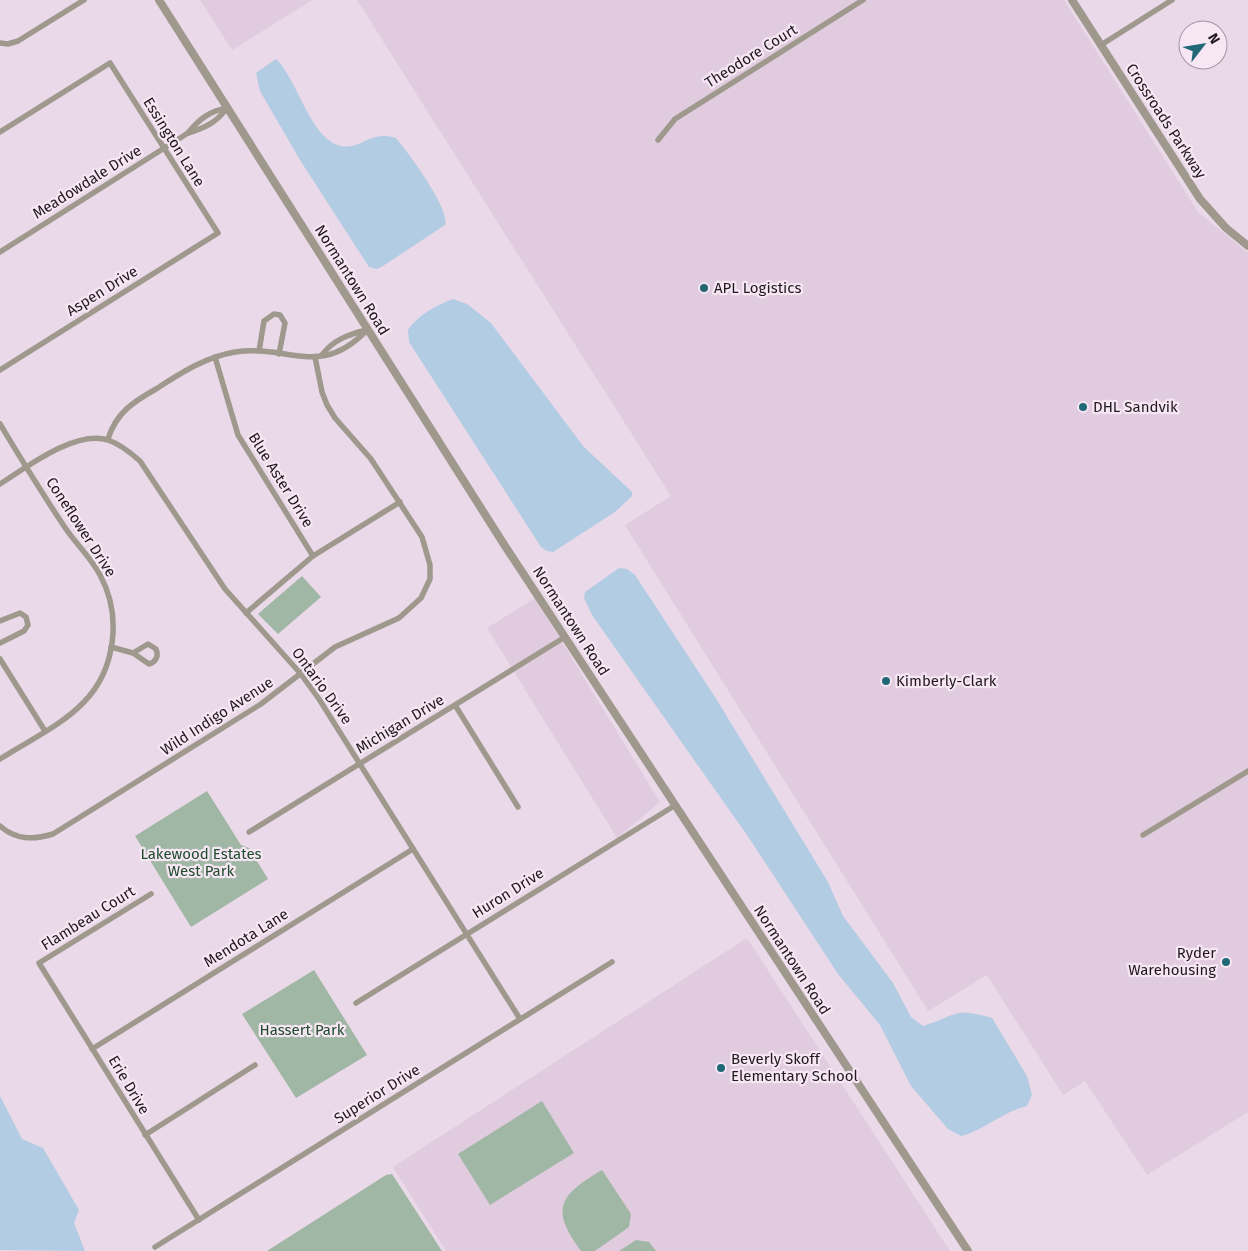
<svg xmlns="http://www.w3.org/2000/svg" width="1248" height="1251" font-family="'Fira Sans',sans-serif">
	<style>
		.built { fill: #e1cbdf }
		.green { fill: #a1b7a5 }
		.water { fill: #b2cce3 }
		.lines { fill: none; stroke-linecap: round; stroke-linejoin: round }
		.minor { stroke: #9f998d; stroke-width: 5.5 }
		.tertiary { stroke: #9f998d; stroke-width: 8 }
		.poi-dot { fill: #206876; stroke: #f7e7f5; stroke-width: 2 }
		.labels { text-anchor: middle; stroke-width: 4.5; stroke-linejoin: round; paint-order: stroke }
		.street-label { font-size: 15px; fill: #1f191e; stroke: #f7e7f5 }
		.poi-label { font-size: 15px; fill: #1f191e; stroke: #f7e7f5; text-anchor: start }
		.park-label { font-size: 15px; fill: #1f4c2d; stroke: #f7e7f5 }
	</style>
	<rect width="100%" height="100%" fill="#ead9e8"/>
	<g class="built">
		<polygon points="200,0 312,0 232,50"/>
		<polygon points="357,0 1064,0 1198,212 1248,253 1248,1112 1147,1175 1085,1081 1063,1095 987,975 928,1011 625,525 671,496"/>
		<polygon points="535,598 660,802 617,838 487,628"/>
		<polygon points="747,938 950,1251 446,1251 393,1167"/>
	</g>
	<g class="green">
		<polygon points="302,576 321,597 278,634 258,614"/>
		<polygon points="207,791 241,845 249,848 268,879 191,927 135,836"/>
		<polygon points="314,970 367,1055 296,1098 242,1014"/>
		<polygon points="542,1101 574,1153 490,1205 458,1154"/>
		<path d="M602,1170L631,1214L629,1227L595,1251H581C549,1208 560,1195 602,1170Z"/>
		<polygon points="392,1174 442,1251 267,1251 386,1175"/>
		<polygon points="636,1240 649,1242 656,1251 619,1251"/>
	</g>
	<g class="water">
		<path d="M276,59C297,78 310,139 341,146C362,150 369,130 396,138C407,151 451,210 445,225L383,266L377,269L369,267L300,160L260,91L256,73Z"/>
		<path d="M453,299L467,304L491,323L583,446L632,492V496L615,512L553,552L547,551L541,547L409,342L408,330C419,314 435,306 453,299Z"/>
		<path d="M619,568L627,569L635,575L715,697L828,882L843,916L893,983L911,1017L923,1026C958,1015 953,1007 992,1018L1027,1076L1032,1095L1027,1106C1002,1112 985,1130 961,1136L948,1129L911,1086L880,1025L838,974L749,838L592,615L584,598L585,592Z"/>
		<polygon points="0,1096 22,1139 43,1148 79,1210 74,1223 85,1251 0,1250"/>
	</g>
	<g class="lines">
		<g class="minor">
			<polyline points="0,43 8,44 18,41 84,0"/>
			<polyline points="1101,45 1172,0"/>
			<polyline points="0,132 110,63 218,233 0,370"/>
			<path d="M188,133C199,119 210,111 227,108"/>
			<polyline points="658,140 675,119 863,0"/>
			<path d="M0,252L188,133C205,128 217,122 227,108"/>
			<polyline points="259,351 264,321 274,314 280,315 285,323 279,354"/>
			<path d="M322,355C333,340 349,334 367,330"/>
			<polyline points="215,357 238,435 313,556"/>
			<path d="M0,424C21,459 43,495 66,529C77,545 91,558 100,575C122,615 116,669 84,702C61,726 28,741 0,759"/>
			<path d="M108,439C116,413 133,402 156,389C181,373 205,357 235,352C289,344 320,379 367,330"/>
			<path d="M0,484C27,467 75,430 108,440C120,444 131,453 140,461L225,589L300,673L319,699L520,1019"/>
			<polyline points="246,613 313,556 400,502"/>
			<polyline points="0,621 20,613 26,617 28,625 24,631 0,643"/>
			<path d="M111,647L133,653L149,664C156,662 159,656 156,649L148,644L133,653"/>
			<polyline points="0,659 45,731"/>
			<polyline points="455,705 518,807"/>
			<path d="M0,826C16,840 33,840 53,834L261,704L335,647L399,618L421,598L430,579V565L422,537L371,459L335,418L327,405L322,392L315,357"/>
			<polyline points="249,832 565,637"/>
			<polyline points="1143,835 1248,771"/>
			<polyline points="151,894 39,963 199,1220"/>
			<polyline points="356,1003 674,806"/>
			<polyline points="92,1049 413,849"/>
			<polyline points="145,1135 255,1065"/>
			<polyline points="155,1247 612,962"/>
		</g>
		<g class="tertiary">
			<polyline points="159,0 505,546 968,1251"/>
			<polyline points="1072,0 1200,199 1226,228 1248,246"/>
		</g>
	</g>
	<g class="poi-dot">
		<circle cx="704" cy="288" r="5"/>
		<circle cx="1083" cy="407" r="5"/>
		<circle cx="886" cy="681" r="5"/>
		<circle cx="1226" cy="962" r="5"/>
		<circle cx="721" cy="1068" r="5"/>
	</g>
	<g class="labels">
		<g class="street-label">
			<text transform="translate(751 56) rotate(-32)" y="5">Theodore Court</text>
			<text transform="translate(1166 121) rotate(57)" y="5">Crossroads Parkway</text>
			<text transform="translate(174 142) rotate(58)" y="5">Essington Lane</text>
			<text transform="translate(87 182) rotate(-32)" y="5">Meadowdale Drive</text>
			<text transform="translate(352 280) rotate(58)" y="5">Normantown Road</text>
			<text transform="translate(102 291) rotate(-32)" y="5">Aspen Drive</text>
			<text transform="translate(281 480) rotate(58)" y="5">Blue Aster Drive</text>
			<text transform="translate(81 527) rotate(57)" y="5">Coneflower Drive</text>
			<text transform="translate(571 621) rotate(57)" y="5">Normantown Road</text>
			<text transform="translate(322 686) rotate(54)" y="5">Ontario Drive</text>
			<text transform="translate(217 716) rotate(-33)" y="5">Wild Indigo Avenue</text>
			<text transform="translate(400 724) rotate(-31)" y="5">Michigan Drive</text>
			<text transform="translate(508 893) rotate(-32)" y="5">Huron Drive</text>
			<text transform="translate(88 918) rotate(-32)" y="5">Flambeau Court</text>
			<text transform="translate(246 938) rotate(-32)" y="5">Mendota Lane</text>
			<text transform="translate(792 960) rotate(57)" y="5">Normantown Road</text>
			<text transform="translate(129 1085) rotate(59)" y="5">Erie Drive</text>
			<text transform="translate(377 1094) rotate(-32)" y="5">Superior Drive</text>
		</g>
		<g class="poi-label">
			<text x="714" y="293">APL Logistics</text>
			<text x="1093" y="412">DHL Sandvik</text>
			<text x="896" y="686">Kimberly-Clark</text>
			<text x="1216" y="958" text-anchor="end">Ryder<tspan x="1216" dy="17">Warehousing</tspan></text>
			<text x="731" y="1064">Beverly Skoff<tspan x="731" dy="17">Elementary School</tspan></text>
		</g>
		<g class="park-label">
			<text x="201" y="859">Lakewood Estates<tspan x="201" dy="17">West Park</tspan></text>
			<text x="302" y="1035">Hassert Park</text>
		</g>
	</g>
	<g transform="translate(1203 45) rotate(59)"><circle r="24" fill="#f7e7f5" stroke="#a1959f"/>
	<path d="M0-4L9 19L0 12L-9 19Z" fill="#206876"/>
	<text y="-8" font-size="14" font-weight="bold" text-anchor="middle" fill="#1f191e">N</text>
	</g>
</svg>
